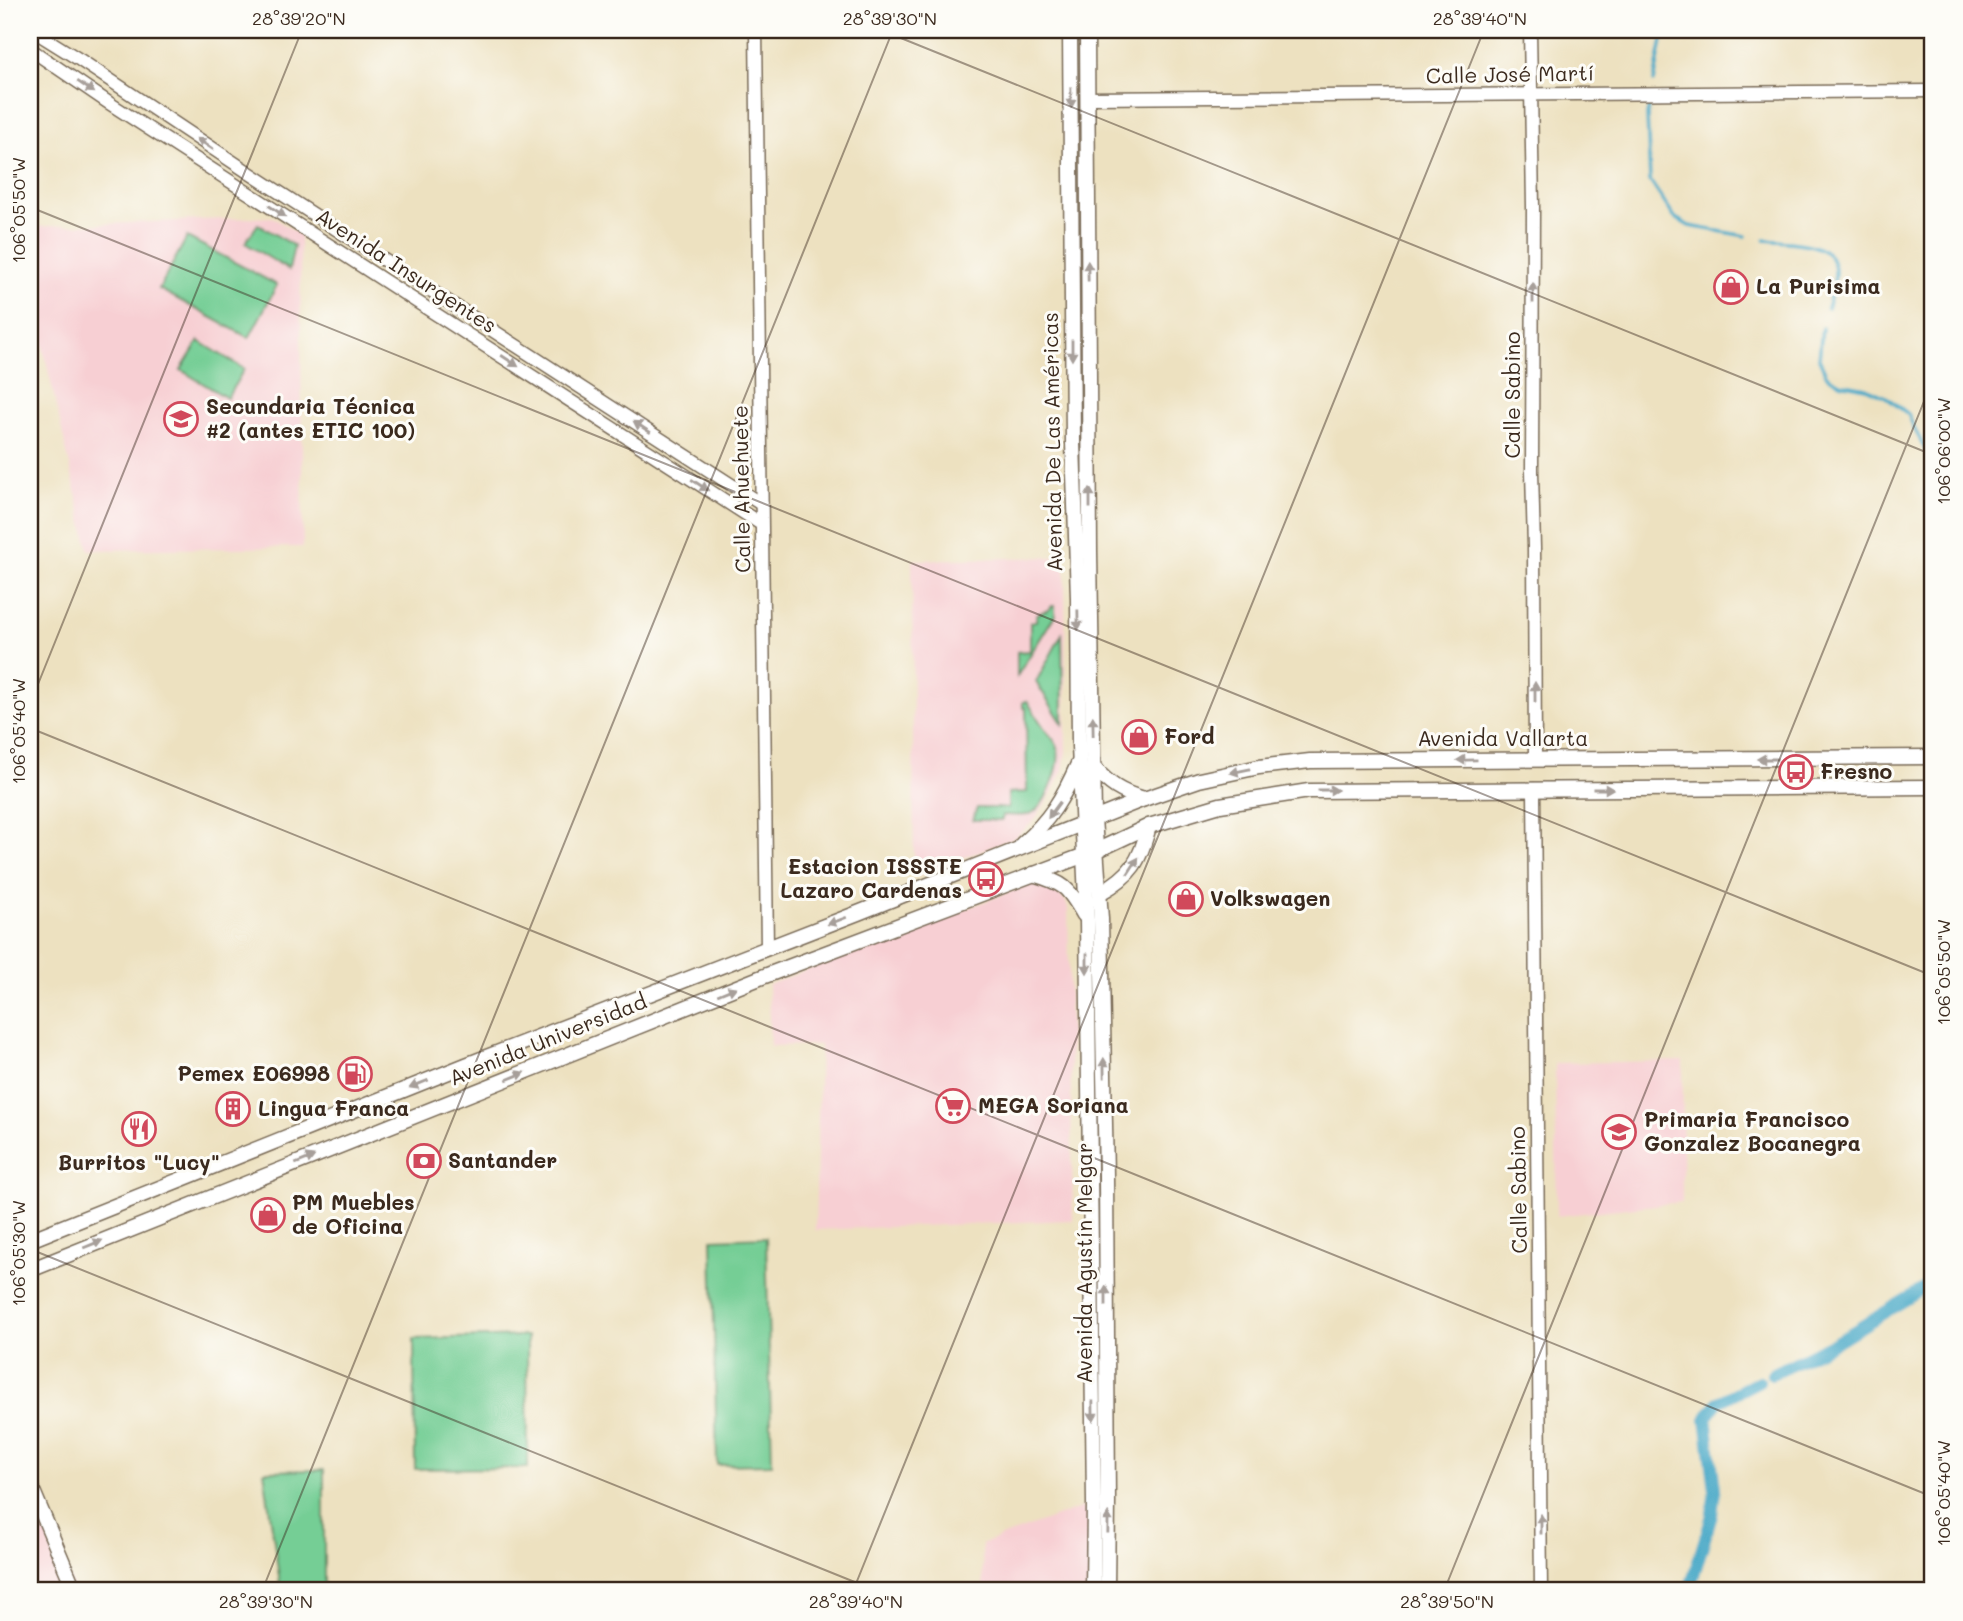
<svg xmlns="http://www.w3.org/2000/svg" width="1963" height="1621" font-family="Mali,sans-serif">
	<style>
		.built { fill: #f7cfd3 }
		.green { fill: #75ce95; stroke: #587c5a; stroke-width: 2 }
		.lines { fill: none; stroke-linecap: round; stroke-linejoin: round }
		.stream { stroke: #48a9c7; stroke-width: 3.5 }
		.canal { stroke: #48a9c7; stroke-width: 12 }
		.tertiary-casing { stroke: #796a57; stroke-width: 15 }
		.secondary-casing { stroke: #796a57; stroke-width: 17 }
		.primary-casing { stroke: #796a57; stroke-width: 17 }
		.tertiary { stroke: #fff; stroke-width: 12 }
		.secondary { stroke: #fff; stroke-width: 14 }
		.primary { stroke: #fff; stroke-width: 14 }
		.oneway { fill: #a79f9a }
		.ticks { fill: none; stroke: #3b2a1e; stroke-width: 2; stroke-opacity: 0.45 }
		.labels { text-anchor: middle; stroke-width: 6; stroke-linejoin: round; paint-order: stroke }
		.street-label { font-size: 21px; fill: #3b2a1e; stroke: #fdfcf7 }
		.poi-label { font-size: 21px; font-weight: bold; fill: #3b2a1e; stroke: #fdfcf7; text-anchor: start }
		.neatline { fill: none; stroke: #3b2a1e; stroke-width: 2.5 }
		.ticks-label { font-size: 18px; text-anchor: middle; fill: #3b2a1e }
	</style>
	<rect width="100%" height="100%" fill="#fdfcf7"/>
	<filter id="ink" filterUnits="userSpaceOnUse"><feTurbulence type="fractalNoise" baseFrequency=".0143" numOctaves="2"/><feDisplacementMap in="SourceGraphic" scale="14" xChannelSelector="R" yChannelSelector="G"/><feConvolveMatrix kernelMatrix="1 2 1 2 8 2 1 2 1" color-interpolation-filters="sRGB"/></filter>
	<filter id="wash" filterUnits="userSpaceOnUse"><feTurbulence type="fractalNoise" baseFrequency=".00686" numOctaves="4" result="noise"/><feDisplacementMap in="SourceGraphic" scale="28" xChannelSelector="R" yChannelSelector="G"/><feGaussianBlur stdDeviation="1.57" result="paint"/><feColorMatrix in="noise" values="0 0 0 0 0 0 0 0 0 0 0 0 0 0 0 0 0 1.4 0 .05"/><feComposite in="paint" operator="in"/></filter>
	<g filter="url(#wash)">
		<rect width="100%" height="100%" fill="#ede1c0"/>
		<g class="built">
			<polygon points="272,217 300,235 303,547 89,550 30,290 30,227"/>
			<polygon points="1058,557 1064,557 1065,560 1066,752 1063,770 1049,798 1033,822 1014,838 914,877 912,560"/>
			<polygon points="1042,883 1056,891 1065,900 1068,908 1073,1220 815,1230 820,1045 770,1046 768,985 1030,884"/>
			<polygon points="1683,1061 1682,1202 1557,1216 1555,1063"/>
			<polygon points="30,1484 75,1591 30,1591"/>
			<polygon points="1094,1503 1093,1591 983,1591 982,1544"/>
		</g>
		<g class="green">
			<polygon points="1930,97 1933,97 1933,198 1929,198"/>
			<polygon points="258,224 294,246 289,270 245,243"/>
			<polygon points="187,237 277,285 249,338 159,289"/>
			<polygon points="199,341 244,369 227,398 181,370"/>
			<polygon points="1052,606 1055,606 1055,615 1017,676 1017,652 1030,651 1030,622 1036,621 1037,614 1049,610"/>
			<polygon points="1062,634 1063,724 1036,682"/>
			<path d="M1027,701C1033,710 1038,720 1045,729C1048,734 1056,741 1057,746C1063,764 1047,806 1030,814C1023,817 1011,815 1003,815L1002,820H973L977,808H1008V793L1027,792L1026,708H1023V702Z"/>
			<polygon points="766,1237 772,1464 717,1465 712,1239"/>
			<polygon points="527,1336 528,1468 415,1469 414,1339"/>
			<polygon points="324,1470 324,1590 281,1591 264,1471"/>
		</g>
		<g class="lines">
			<g class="stream">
				<polyline points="1654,82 1664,30"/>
				<polyline points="1650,104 1647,115 1650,181 1674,217 1689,226 1746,236"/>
				<path d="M1765,240C1788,243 1832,239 1835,270C1836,282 1830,297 1827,308"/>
				<polyline points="1822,328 1819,359 1827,376 1840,383 1866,388 1886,397 1908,414 1916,432 1927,452 1933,458"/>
			</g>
			<g class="canal">
				<polyline points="1772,1374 1836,1342 1933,1283"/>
				<polyline points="1689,1591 1712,1515 1715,1489 1706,1418 1718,1402 1759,1381"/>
			</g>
		</g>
	</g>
	<g filter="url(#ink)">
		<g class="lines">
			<g class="tertiary-casing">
				<g id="tertiary">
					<polyline points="32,30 80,60 251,174 761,504"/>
					<polyline points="756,30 767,949"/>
					<polyline points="1530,30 1533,207 1532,471 1534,548 1535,760"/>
					<polyline points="30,49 109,103 761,524"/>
					<polyline points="1088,98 1933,91"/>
					<polyline points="1534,789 1541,1591"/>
				</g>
			</g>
			<g class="secondary-casing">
				<polyline id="secondary" points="30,1484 75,1591"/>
			</g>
			<g class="primary-casing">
				<g id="primary">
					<polyline points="1070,30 1073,442 1078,598 1079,746 1087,920 1094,1503 1093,1591"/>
					<polyline points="1087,30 1090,551 1094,818 1101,919 1106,1176 1108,1503 1107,1591"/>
					<path d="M1093,767C1110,785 1120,792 1144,799"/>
					<path d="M1022,844C1050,820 1063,798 1078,764"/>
					<path d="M1033,874C1064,883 1068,887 1084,915"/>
					<path d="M1100,893C1132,875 1140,861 1149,826"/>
					<polyline points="30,1240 466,1065 858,913 1144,799 1199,780 1259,767 1310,761 1933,757"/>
					<polyline points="30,1270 762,977 1098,850 1149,826 1220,805 1309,791 1933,787"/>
				</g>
			</g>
			<use href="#tertiary" class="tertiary"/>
			<use href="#secondary" class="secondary"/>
			<use href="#primary" class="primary"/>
		</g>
		<defs><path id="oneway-solid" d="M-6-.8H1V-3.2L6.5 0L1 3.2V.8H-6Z" transform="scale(1.75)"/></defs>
		<g class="oneway">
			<use href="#oneway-solid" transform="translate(86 87) rotate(34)"/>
			<use href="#oneway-solid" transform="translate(1071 98) rotate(89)"/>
			<use href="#oneway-solid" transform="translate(205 144) rotate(-147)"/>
			<use href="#oneway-solid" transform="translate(277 211) rotate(33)"/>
			<use href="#oneway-solid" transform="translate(1088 271) rotate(-91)"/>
			<use href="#oneway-solid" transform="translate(1533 293) rotate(-90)"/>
			<use href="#oneway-solid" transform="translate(1072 350) rotate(90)"/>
			<use href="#oneway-solid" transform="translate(510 361) rotate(33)"/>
			<use href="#oneway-solid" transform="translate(642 427) rotate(-147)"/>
			<use href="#oneway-solid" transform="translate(700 485) rotate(33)"/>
			<use href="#oneway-solid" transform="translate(1090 498) rotate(-90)"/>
			<use href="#oneway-solid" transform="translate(1078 620) rotate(89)"/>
			<use href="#oneway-solid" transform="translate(1535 692) rotate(-90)"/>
			<use href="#oneway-solid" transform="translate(1093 726) rotate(-91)"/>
			<use href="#oneway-solid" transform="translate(1767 759) rotate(180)"/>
			<use href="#oneway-solid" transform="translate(1467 760) rotate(179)"/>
			<use href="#oneway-solid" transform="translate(1240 771) rotate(168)"/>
			<use href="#oneway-solid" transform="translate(1603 789)"/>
			<use href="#oneway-solid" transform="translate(1328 790)"/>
			<use href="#oneway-solid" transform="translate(1054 810) rotate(126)"/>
			<use href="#oneway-solid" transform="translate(1133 866) rotate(-57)"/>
			<use href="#oneway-solid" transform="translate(837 921) rotate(159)"/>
			<use href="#oneway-solid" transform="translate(1087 963) rotate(90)"/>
			<use href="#oneway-solid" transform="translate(727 991) rotate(-22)"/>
			<use href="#oneway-solid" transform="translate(1104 1068) rotate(-91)"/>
			<use href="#oneway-solid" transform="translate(516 1076) rotate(-22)"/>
			<use href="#oneway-solid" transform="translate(419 1084) rotate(158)"/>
			<use href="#oneway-solid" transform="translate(305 1160) rotate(-22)"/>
			<use href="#oneway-solid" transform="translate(93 1244) rotate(-22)"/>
			<use href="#oneway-solid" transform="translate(1106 1296) rotate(-90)"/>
			<use href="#oneway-solid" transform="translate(1093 1411) rotate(89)"/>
			<use href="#oneway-solid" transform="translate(1108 1523) rotate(-89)"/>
			<use href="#oneway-solid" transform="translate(1541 1524) rotate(-90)"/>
		</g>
	</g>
	<path class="ticks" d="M881,30L1933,455M30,207L1933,976M30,704L302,30M30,728L1933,1497M30,1249L877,1591M262,1591L893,30M853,1591L1484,30M1444,1591L1933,379"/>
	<defs>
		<g id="shop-ring" transform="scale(1.75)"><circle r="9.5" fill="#fdfcf7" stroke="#d1495b" stroke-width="1.5"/><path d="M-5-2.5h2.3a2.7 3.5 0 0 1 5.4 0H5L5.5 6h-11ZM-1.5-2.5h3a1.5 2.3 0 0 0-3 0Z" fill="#d1495b"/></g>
		<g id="school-ring" transform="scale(1.75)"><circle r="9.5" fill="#fdfcf7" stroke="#d1495b" stroke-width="1.5"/><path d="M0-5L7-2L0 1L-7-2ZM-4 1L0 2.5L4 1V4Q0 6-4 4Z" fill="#d1495b"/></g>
		<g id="bus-ring" transform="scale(1.75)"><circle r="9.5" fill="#fdfcf7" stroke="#d1495b" stroke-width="1.5"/><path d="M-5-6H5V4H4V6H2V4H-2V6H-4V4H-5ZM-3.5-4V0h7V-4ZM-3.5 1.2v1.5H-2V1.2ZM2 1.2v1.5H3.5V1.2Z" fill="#d1495b"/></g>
		<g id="fuel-ring" transform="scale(1.75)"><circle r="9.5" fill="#fdfcf7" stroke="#d1495b" stroke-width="1.5"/><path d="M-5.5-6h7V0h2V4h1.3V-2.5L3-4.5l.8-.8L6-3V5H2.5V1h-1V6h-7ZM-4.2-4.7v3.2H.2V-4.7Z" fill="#d1495b"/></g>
		<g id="supermarket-ring" transform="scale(1.75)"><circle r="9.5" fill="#fdfcf7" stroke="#d1495b" stroke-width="1.5"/><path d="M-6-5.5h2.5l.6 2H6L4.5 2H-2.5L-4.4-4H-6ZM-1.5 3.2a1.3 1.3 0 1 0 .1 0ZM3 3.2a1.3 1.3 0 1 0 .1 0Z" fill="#d1495b"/></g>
		<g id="building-ring" transform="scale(1.75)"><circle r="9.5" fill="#fdfcf7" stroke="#d1495b" stroke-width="1.5"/><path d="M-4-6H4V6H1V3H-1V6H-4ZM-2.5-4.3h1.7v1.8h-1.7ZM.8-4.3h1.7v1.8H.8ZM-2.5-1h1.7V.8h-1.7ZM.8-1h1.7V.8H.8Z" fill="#d1495b"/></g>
		<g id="restaurant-ring" transform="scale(1.75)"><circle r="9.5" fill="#fdfcf7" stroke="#d1495b" stroke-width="1.5"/><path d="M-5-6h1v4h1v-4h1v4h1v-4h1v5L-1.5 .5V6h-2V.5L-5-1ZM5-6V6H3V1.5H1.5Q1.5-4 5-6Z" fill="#d1495b"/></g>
		<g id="bank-ring" transform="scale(1.75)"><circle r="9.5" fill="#fdfcf7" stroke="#d1495b" stroke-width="1.5"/><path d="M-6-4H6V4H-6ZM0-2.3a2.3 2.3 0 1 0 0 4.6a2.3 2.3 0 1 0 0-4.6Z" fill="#d1495b"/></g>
	</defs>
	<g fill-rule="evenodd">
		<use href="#shop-ring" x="1731" y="287"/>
		<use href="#school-ring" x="181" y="419"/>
		<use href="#shop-ring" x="1139" y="737"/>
		<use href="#bus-ring" x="1796" y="772"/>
		<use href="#bus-ring" x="986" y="879"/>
		<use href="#shop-ring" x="1186" y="899"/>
		<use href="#fuel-ring" x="355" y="1074"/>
		<use href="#supermarket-ring" x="953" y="1106"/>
		<use href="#building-ring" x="233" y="1109"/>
		<use href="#restaurant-ring" x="139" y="1129"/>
		<use href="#school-ring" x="1619" y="1132"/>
		<use href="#bank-ring" x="424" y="1161"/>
		<use href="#shop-ring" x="268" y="1215"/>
	</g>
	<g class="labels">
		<g class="street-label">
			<text transform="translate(1510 75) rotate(-1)" y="7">Calle José Martí</text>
			<text transform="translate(406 271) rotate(33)" y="7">Avenida Insurgentes</text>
			<text transform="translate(1513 395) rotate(-90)" y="7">Calle Sabino</text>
			<text transform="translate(1053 442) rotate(-91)" y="7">Avenida De Las Américas</text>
			<text transform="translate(742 489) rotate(-91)" y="7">Calle Ahuehuete</text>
			<text x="1503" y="746">Avenida Vallarta</text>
			<text transform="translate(548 1040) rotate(-22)" y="7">Avenida Universidad</text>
			<text transform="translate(1519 1190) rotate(-91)" y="7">Calle Sabino</text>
			<text transform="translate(1085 1263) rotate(-90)" y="7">Avenida Agustín Melgar</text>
		</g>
		<g class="poi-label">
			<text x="1756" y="294">La Purisima</text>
			<text x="206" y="414">Secundaria Técnica<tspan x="206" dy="24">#2 (antes ETIC 100)</tspan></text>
			<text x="1164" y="744">Ford</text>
			<text x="1820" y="779">Fresno</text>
			<text x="962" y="874" text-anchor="end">Estacion ISSSTE<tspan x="962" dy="24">Lazaro Cardenas</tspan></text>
			<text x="1210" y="906">Volkswagen</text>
			<text x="330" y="1081" text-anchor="end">Pemex E06998</text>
			<text x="978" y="1113">MEGA Soriana</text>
			<text x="258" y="1116">Lingua Franca</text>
			<text x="1644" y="1127">Primaria Francisco<tspan x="1644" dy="24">Gonzalez Bocanegra</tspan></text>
			<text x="448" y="1168">Santander</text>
			<text x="139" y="1170" text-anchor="middle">Burritos "Lucy"</text>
			<text x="292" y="1210">PM Muebles<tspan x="292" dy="24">de Oficina</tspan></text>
		</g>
	</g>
	<rect width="1963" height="1621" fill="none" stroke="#fdfcf7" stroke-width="77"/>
	<rect x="38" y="38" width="1886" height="1544" class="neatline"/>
	<g class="ticks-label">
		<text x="299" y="25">28°39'20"N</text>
		<text x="890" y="25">28°39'30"N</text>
		<text x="1480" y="25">28°39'40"N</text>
		<text transform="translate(19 210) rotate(-90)" y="6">106°05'50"W</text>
		<text transform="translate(1944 451) rotate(-90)" y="6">106°06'00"W</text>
		<text transform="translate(19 731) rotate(-90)" y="6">106°05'40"W</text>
		<text transform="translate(1944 972) rotate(-90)" y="6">106°05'50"W</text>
		<text transform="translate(19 1253) rotate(-90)" y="6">106°05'30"W</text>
		<text transform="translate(1944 1493) rotate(-90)" y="6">106°05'40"W</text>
		<text x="266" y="1608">28°39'30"N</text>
		<text x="856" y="1608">28°39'40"N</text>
		<text x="1447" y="1608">28°39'50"N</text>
	</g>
</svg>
